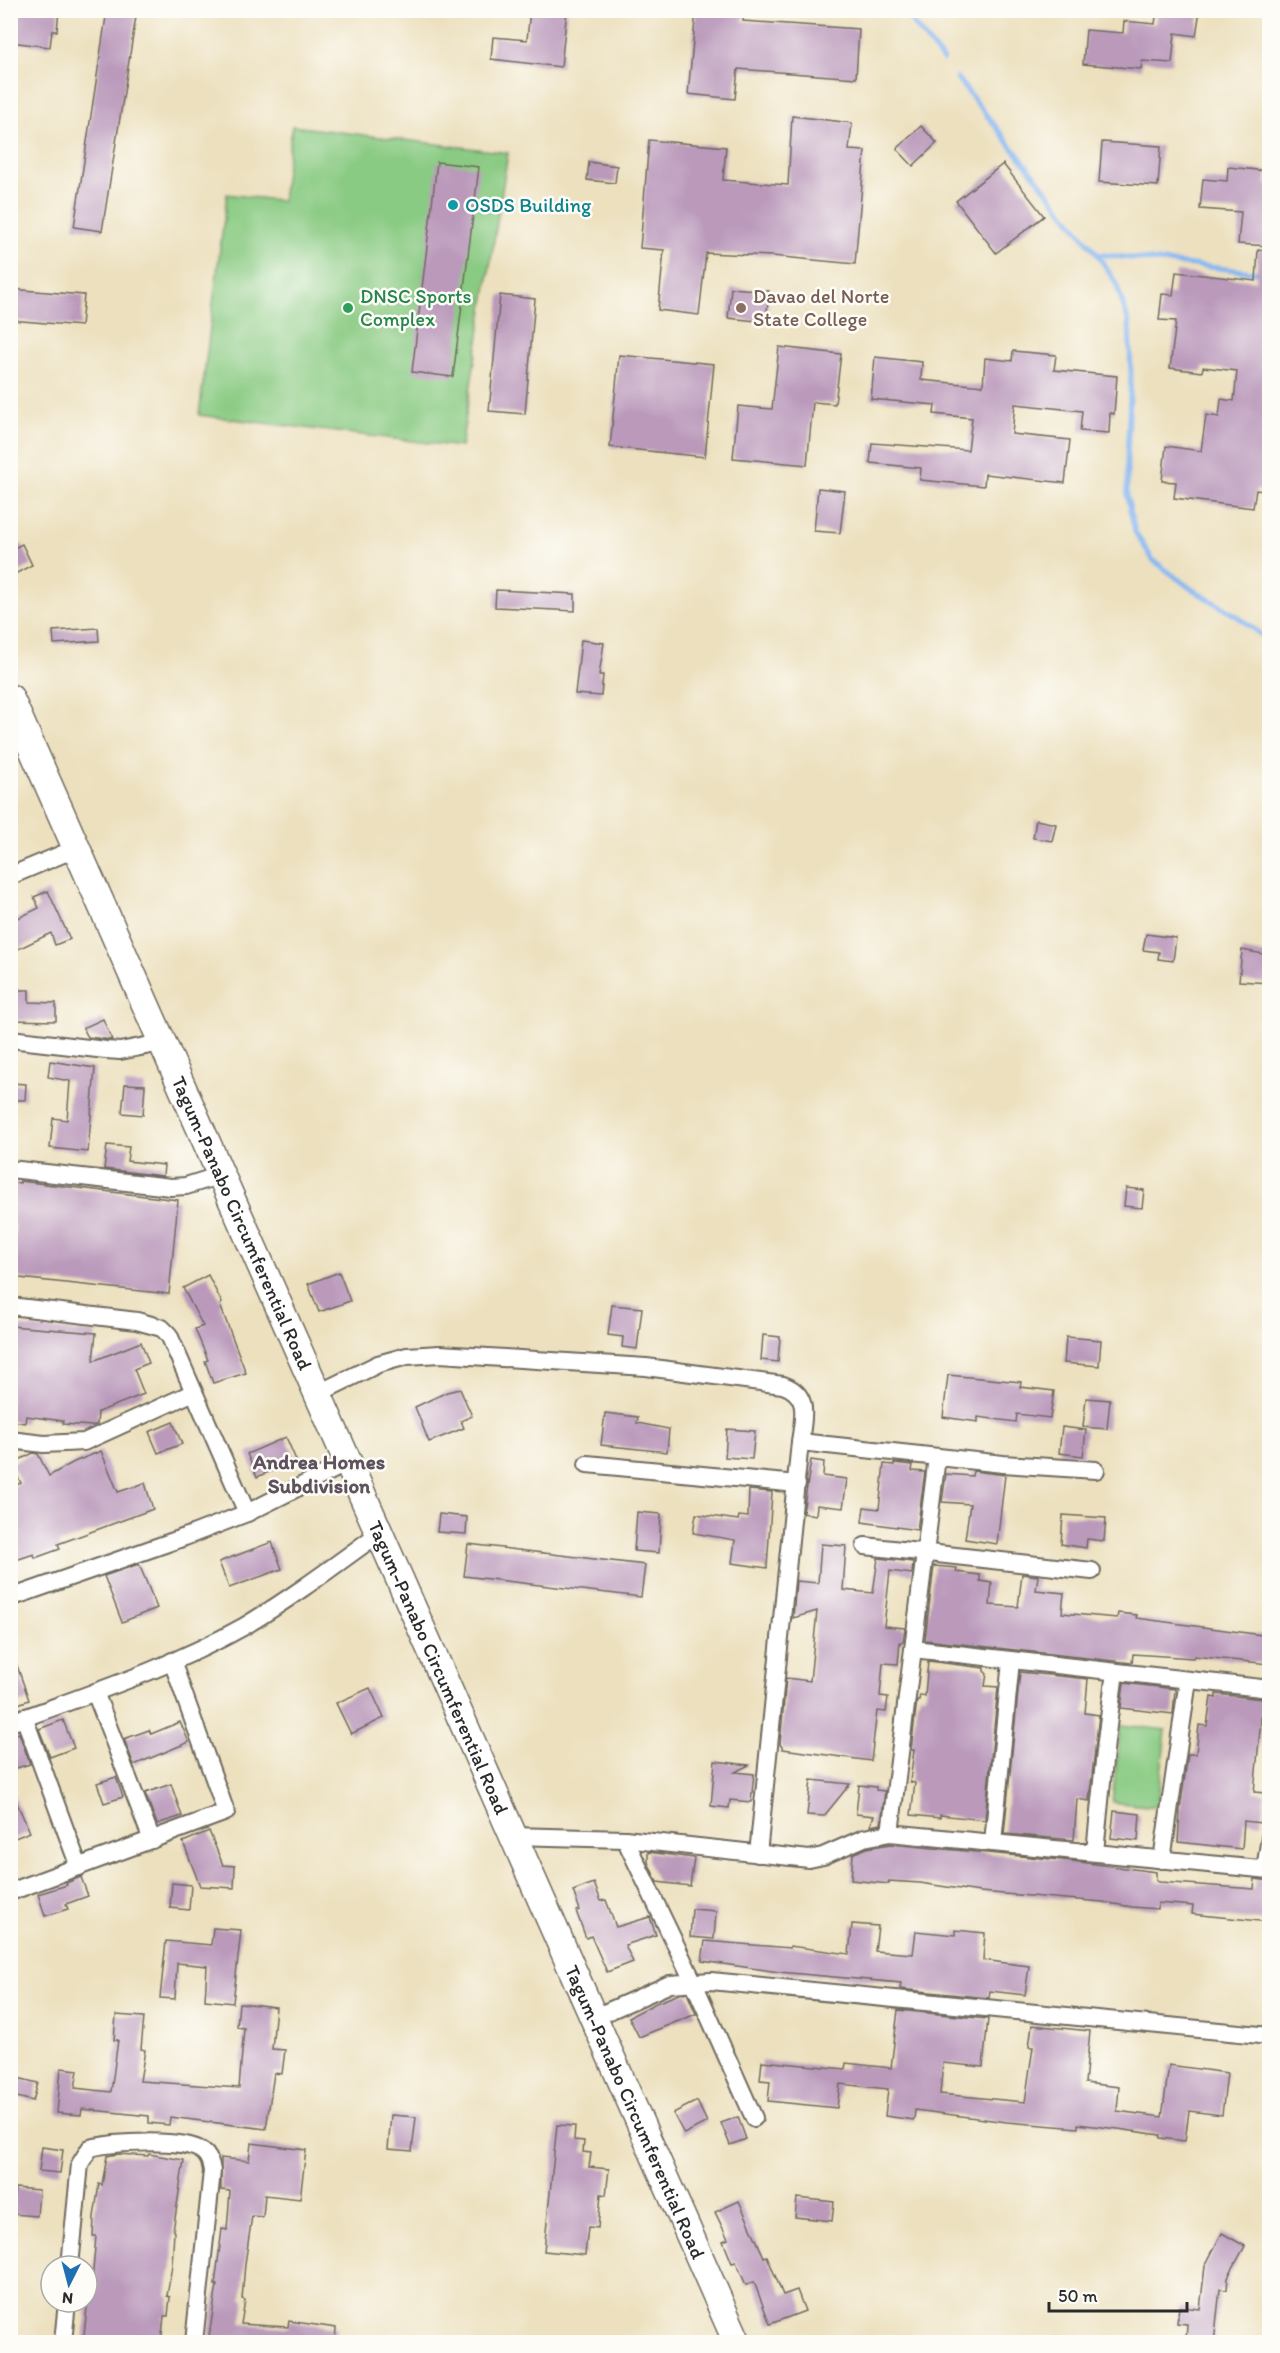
<svg xmlns="http://www.w3.org/2000/svg" width="1280" height="2353" font-family="Itim,sans-serif">
	<style>
		.green { fill: #8acb83; stroke: #5a7b57; stroke-width: 1.5 }
		.lines { fill: none; stroke-linecap: round; stroke-linejoin: round }
		.stream { stroke: #88b7f2; stroke-width: 5 }
		.building { fill: #ba99bb }
		.minor-casing { stroke: #6f6a5e; stroke-width: 20 }
		.primary-casing { stroke: #6f6a5e; stroke-width: 30 }
		.minor { stroke: #fff; stroke-width: 16 }
		.primary { stroke: #fff; stroke-width: 27 }
		.culture-dot { fill: #0f9aa8; stroke: #fdfcf7; stroke-width: 2 }
		.leisure-dot { fill: #2e9e5b; stroke: #fdfcf7; stroke-width: 2 }
		.education-dot { fill: #8d6e63; stroke: #fdfcf7; stroke-width: 2 }
		.labels { text-anchor: middle; stroke-width: 5; stroke-linejoin: round; paint-order: stroke }
		.culture-label { font-size: 20px; fill: #0d838f; stroke: #fdfcf7; text-anchor: start }
		.leisure-label { font-size: 20px; fill: #27864d; stroke: #fdfcf7; text-anchor: start }
		.education-label { font-size: 20px; fill: #785e54; stroke: #fdfcf7; text-anchor: start }
		.street-label { font-size: 20px; fill: #2b2b2b; stroke: #fdfcf7 }
		.neighbourhood-label { font-size: 21px; font-weight: bold; fill: #5d525d; stroke: #fdfcf7 }
	</style>
	<rect width="100%" height="100%" fill="#fdfcf7"/>
	<filter id="ink" filterUnits="userSpaceOnUse"><feTurbulence type="fractalNoise" baseFrequency=".0167" numOctaves="2"/><feDisplacementMap in="SourceGraphic" scale="12" xChannelSelector="R" yChannelSelector="G"/><feConvolveMatrix kernelMatrix="1 2 1 2 8 2 1 2 1" color-interpolation-filters="sRGB"/></filter>
	<filter id="wash" filterUnits="userSpaceOnUse"><feTurbulence type="fractalNoise" baseFrequency=".008" numOctaves="4" result="noise"/><feDisplacementMap in="SourceGraphic" scale="24" xChannelSelector="R" yChannelSelector="G"/><feGaussianBlur stdDeviation="1.35" result="paint"/><feColorMatrix in="noise" values="0 0 0 0 0 0 0 0 0 0 0 0 0 0 0 0 0 1.4 0 .05"/><feComposite in="paint" operator="in"/></filter>
	<g filter="url(#wash)">
		<rect width="100%" height="100%" fill="#ece0be"/>
		<g class="green">
			<polygon points="292,126 508,153 461,447 199,415 227,194 282,201"/>
			<polygon points="1121,1725 1166,1730 1157,1807 1112,1802"/>
		</g>
		<g class="lines">
			<g class="stream">
				<polyline points="902,10 943,60"/>
				<polyline points="957,78 1097,254 1116,283 1129,323 1131,375 1127,458 1127,496 1135,532 1153,560 1190,588 1237,616 1270,642"/>
				<polyline points="1097,254 1270,274"/>
			</g>
		</g>
		<g id="blocks">
			<g class="building">
				<polygon points="12,10 59,10 57,31 52,31 50,47 10,42"/>
				<polygon points="107,10 137,10 102,231 74,227"/>
				<polygon points="530,10 567,10 561,67 491,59 493,37 527,40"/>
				<polygon points="696,10 744,13 743,21 859,29 856,78 738,69 735,99 688,94"/>
				<polygon points="1157,10 1200,10 1196,36 1175,33 1172,63 1142,61 1141,69 1083,64 1086,30 1123,33 1124,21 1155,24"/>
				<polygon points="792,116 852,123 849,150 865,151 855,264 772,256 706,253 699,315 658,310 664,250 640,248 649,140 726,147 723,180 788,185"/>
				<polygon points="921,126 937,143 913,166 897,149"/>
				<polygon points="1102,142 1161,146 1158,186 1099,182"/>
				<polygon points="437,162 479,167 453,377 412,372"/>
				<polygon points="589,162 617,166 615,183 587,180"/>
				<polygon points="1003,164 1044,216 996,253 956,201"/>
				<polygon points="1228,167 1267,171 1266,184 1269,184 1269,246 1238,244 1241,212 1200,209 1203,179 1227,181"/>
				<polygon points="1258,250 1269,251 1269,449 1264,491 1256,490 1253,508 1174,498 1176,482 1162,481 1166,446 1201,451 1206,415 1219,417 1221,399 1234,401 1237,371 1203,367 1202,372 1170,368 1176,321 1159,320 1162,294 1173,295 1176,272 1256,281"/>
				<polygon points="731,288 769,291 766,322 728,318"/>
				<polygon points="10,289 84,295 81,326 10,320"/>
				<polygon points="500,295 535,299 525,414 489,411"/>
				<polygon points="779,347 841,354 835,404 813,402 807,465 733,458 738,406 772,409"/>
				<polygon points="1013,351 1056,355 1054,370 1117,376 1114,414 1110,413 1109,433 1080,431 1082,411 1015,404 1012,434 1070,440 1065,483 985,474 984,486 920,480 921,468 870,463 872,443 968,450 972,418 934,414 935,405 871,399 875,357 922,362 921,380 983,386 985,358 1012,361"/>
				<polygon points="619,355 714,364 705,457 610,447"/>
				<polygon points="818,488 845,491 840,533 814,531"/>
				<polygon points="22,544 32,565 15,574 10,564 10,550"/>
				<polygon points="496,590 575,594 575,611 495,607"/>
				<polygon points="98,628 99,641 54,644 53,631"/>
				<polygon points="581,640 604,643 599,675 603,675 601,696 575,694"/>
				<polygon points="1036,820 1056,824 1052,841 1033,838"/>
				<polygon points="48,891 70,939 55,945 51,933 10,953 10,922 39,908 34,897"/>
				<polygon points="1146,934 1176,938 1173,961 1158,959 1159,952 1143,950"/>
				<polygon points="1242,950 1269,955 1269,983 1239,981"/>
				<polygon points="10,990 29,990 29,1002 56,1003 56,1021 10,1020"/>
				<polygon points="103,1019 112,1040 88,1037 83,1028"/>
				<polygon points="50,1061 95,1068 88,1152 50,1148 53,1118 67,1120 70,1081 48,1077"/>
				<polygon points="10,1083 26,1084 25,1100 10,1100"/>
				<polygon points="125,1084 145,1085 143,1115 122,1113"/>
				<polygon points="107,1145 129,1147 127,1161 164,1165 163,1176 104,1169"/>
				<polygon points="20,1181 178,1200 169,1294 10,1277 15,1224 10,1224 10,1182 20,1183"/>
				<polygon points="1126,1188 1144,1190 1142,1208 1124,1206"/>
				<polygon points="339,1272 350,1301 319,1312 308,1284"/>
				<polygon points="208,1275 222,1303 220,1305 246,1373 213,1383 205,1361 208,1360 195,1329 203,1326 183,1288"/>
				<polygon points="612,1305 642,1308 637,1349 622,1347 623,1337 608,1335"/>
				<polygon points="10,1326 96,1333 93,1361 141,1342 149,1363 134,1369 144,1394 98,1412 97,1424 93,1426 63,1424 63,1421 26,1416 25,1423 10,1421"/>
				<polygon points="763,1335 780,1337 778,1362 761,1360"/>
				<polygon points="1066,1337 1101,1340 1099,1366 1064,1363"/>
				<polygon points="948,1375 1021,1382 1020,1387 1054,1391 1050,1418 1017,1414 1016,1422 978,1417 978,1422 943,1417"/>
				<polygon points="460,1389 472,1416 461,1421 464,1428 429,1442 415,1407 447,1392"/>
				<polygon points="1086,1398 1110,1400 1107,1429 1083,1427"/>
				<polygon points="605,1413 638,1417 637,1423 669,1429 667,1452 601,1445"/>
				<polygon points="173,1422 182,1444 158,1453 149,1432"/>
				<polygon points="1062,1427 1086,1430 1083,1456 1059,1453"/>
				<polygon points="727,1429 755,1431 752,1459 725,1457"/>
				<polygon points="286,1437 296,1460 257,1477 247,1454"/>
				<polygon points="101,1451 118,1492 145,1483 153,1509 58,1544 60,1549 35,1558 34,1554 10,1562 10,1487 21,1483 11,1464 33,1453 38,1454 49,1476 74,1462"/>
				<polygon points="811,1460 824,1462 823,1476 847,1479 843,1508 817,1505 816,1515 803,1513"/>
				<polygon points="894,1463 913,1465 912,1471 925,1472 917,1530 862,1522 864,1507 879,1509 884,1464 894,1465"/>
				<polygon points="973,1471 1005,1475 997,1544 965,1539 970,1504 942,1502 946,1474 972,1476"/>
				<polygon points="749,1490 772,1492 767,1568 732,1563 735,1540 693,1533 696,1514 738,1520 739,1516 748,1517"/>
				<polygon points="637,1512 661,1514 659,1553 634,1551"/>
				<polygon points="439,1514 467,1517 466,1534 437,1532"/>
				<polygon points="1063,1515 1106,1518 1104,1541 1087,1539 1086,1548 1061,1544"/>
				<polygon points="272,1542 282,1569 229,1588 219,1562"/>
				<polygon points="468,1544 645,1565 641,1597 464,1576"/>
				<polygon points="821,1544 846,1546 843,1590 873,1593 878,1558 913,1562 912,1574 890,1571 884,1626 905,1628 903,1642 900,1642 898,1664 883,1663 880,1696 888,1697 886,1712 877,1711 871,1761 783,1749 780,1744 786,1678 810,1681 817,1611 793,1618 796,1581 818,1583"/>
				<polygon points="139,1564 157,1608 122,1622 104,1576"/>
				<polygon points="934,1566 957,1568 956,1572 980,1575 980,1581 992,1583 990,1605 1018,1607 1022,1574 1038,1576 1036,1590 1064,1593 1062,1613 1117,1618 1118,1613 1137,1615 1136,1618 1269,1636 1269,1664 1194,1656 1193,1658 1133,1654 1132,1663 925,1640"/>
				<polygon points="10,1654 13,1654 29,1700 10,1707"/>
				<polygon points="928,1661 984,1668 984,1671 987,1674 985,1686 998,1687 985,1820 940,1815 940,1818 911,1815 915,1783 910,1782 914,1750 911,1750 917,1700 919,1700 920,1695 925,1696"/>
				<polygon points="1020,1672 1088,1679 1085,1713 1099,1715 1089,1801 1077,1799 1074,1840 1004,1834"/>
				<polygon points="1124,1683 1175,1689 1173,1714 1121,1708"/>
				<polygon points="370,1688 384,1718 351,1734 336,1703"/>
				<polygon points="1216,1694 1263,1699 1254,1792 1265,1793 1261,1823 1244,1821 1242,1849 1178,1842 1180,1810 1188,1754 1196,1754 1199,1725 1207,1726 1211,1697 1216,1698"/>
				<polygon points="63,1720 74,1748 50,1757 39,1729"/>
				<polygon points="180,1722 189,1742 134,1765 124,1739 149,1730 151,1734"/>
				<polygon points="19,1733 30,1764 10,1770 10,1736"/>
				<polygon points="715,1761 749,1765 735,1772 754,1774 751,1802 730,1800 729,1808 711,1806"/>
				<polygon points="116,1777 123,1797 104,1803 97,1783"/>
				<polygon points="811,1780 850,1784 824,1816 807,1815"/>
				<polygon points="171,1784 182,1816 157,1824 145,1793"/>
				<polygon points="859,1785 876,1787 876,1790 885,1791 881,1824 870,1826 874,1816 856,1814"/>
				<polygon points="10,1788 30,1832 10,1840"/>
				<polygon points="1114,1811 1140,1814 1138,1841 1111,1838"/>
				<polygon points="209,1831 223,1865 235,1866 234,1888 200,1886 183,1842"/>
				<polygon points="890,1844 1072,1861 1156,1872 1156,1881 1160,1882 1254,1889 1255,1879 1269,1881 1269,1922 1192,1914 1193,1906 1158,1903 1158,1909 1132,1907 1103,1902 980,1892 920,1883 889,1881 889,1884 851,1880 853,1854 867,1848"/>
				<polygon points="648,1852 694,1858 690,1886 657,1882 648,1862"/>
				<polygon points="81,1877 88,1896 66,1904 68,1909 45,1916 38,1894 67,1885 66,1883"/>
				<polygon points="172,1883 191,1885 189,1910 170,1908"/>
				<polygon points="594,1883 601,1901 606,1900 616,1927 650,1917 656,1935 625,1945 633,1962 607,1972 591,1936 586,1938 576,1911 580,1910 573,1891"/>
				<polygon points="692,1909 716,1911 714,1939 690,1937"/>
				<polygon points="852,1924 878,1926 875,1951 913,1954 916,1931 955,1935 955,1930 985,1933 983,1960 1029,1966 1025,1995 990,1991 989,1998 900,1989 901,1983 779,1972 702,1961 705,1941 790,1948 790,1946 849,1954"/>
				<polygon points="213,1928 241,1930 233,2003 205,2000 207,1966 177,1963 175,1999 160,1998 166,1941 211,1945"/>
				<polygon points="687,1993 696,2014 639,2037 629,2017 656,2003 679,1994"/>
				<polygon points="239,2003 276,2007 272,2049 285,2050 282,2074 274,2073 266,2129 170,2117 169,2125 149,2123 149,2116 82,2109 81,2115 57,2113 61,2068 78,2070 75,2088 111,2092 118,2040 114,2040 116,2015 144,2017 141,2049 145,2050 140,2081 239,2088 244,2028 237,2027"/>
				<polygon points="898,2010 988,2019 983,2067 943,2063 940,2094 1025,2102 1033,2047 1029,2047 1032,2025 1090,2031 1085,2083 1119,2087 1117,2111 1162,2117 1169,2065 1227,2073 1222,2115 1189,2111 1185,2141 1160,2138 1160,2135 1118,2129 1078,2124 1078,2128 1007,2122 915,2110 914,2120 885,2116 888,2089 840,2084 837,2108 768,2101 770,2081 760,2080 762,2061 845,2069 846,2063 891,2068"/>
				<polygon points="18,2078 38,2083 33,2101 13,2096"/>
				<polygon points="697,2101 707,2122 684,2134 673,2113"/>
				<polygon points="391,2115 416,2117 412,2151 388,2149"/>
				<polygon points="738,2117 746,2139 730,2145 721,2123"/>
				<polygon points="557,2125 575,2126 574,2140 584,2141 583,2152 591,2153 589,2167 609,2169 606,2195 601,2194 598,2228 588,2227 585,2255 544,2251"/>
				<polygon points="251,2143 306,2150 300,2199 265,2195 263,2217 252,2216 245,2264 242,2299 245,2300 241,2324 288,2327 289,2321 336,2328 335,2343 208,2343 217,2285 215,2285 222,2229 227,2230 230,2191 221,2190 221,2158 249,2161"/>
				<polygon points="42,2147 63,2150 60,2173 39,2171"/>
				<polygon points="117,2154 148,2156 149,2154 184,2160 173,2231 174,2232 172,2265 167,2296 170,2297 168,2316 164,2316 161,2343 83,2343 90,2282 92,2282 96,2236 93,2236 94,2217 99,2184 102,2185 107,2156"/>
				<polygon points="15,2188 39,2190 37,2216 13,2214"/>
				<polygon points="797,2198 834,2202 832,2221 795,2217"/>
				<polygon points="739,2201 764,2257 767,2256 783,2295 797,2290 805,2311 770,2324 754,2282 746,2285 736,2262 732,2263 723,2241 728,2239 715,2212"/>
				<polygon points="1222,2233 1245,2246 1228,2277 1227,2290 1220,2289 1214,2343 1186,2343 1187,2324 1177,2323 1179,2307 1200,2309 1205,2266"/>
			</g>
		</g>
	</g>
	<g filter="url(#ink)">
		<use href="#blocks" fill-opacity="0" stroke="#6f6a5e" stroke-width="1.5"/>
		<g class="lines">
			<g class="minor-casing">
				<g id="minor">
					<polyline points="10,876 77,848"/>
					<polyline points="10,1039 106,1050 120,1051 161,1043"/>
					<polyline points="10,1169 171,1187 186,1186 221,1175"/>
					<polyline points="10,1306 137,1321 162,1328 169,1335 247,1513"/>
					<path d="M317,1394L378,1364L407,1356L440,1354L646,1367L783,1385C811,1395 803,1418 800,1442L1003,1464L1096,1470"/>
					<polyline points="10,1440 44,1444 84,1442 194,1392"/>
					<polyline points="587,1464 797,1484"/>
					<polyline points="865,1546 1092,1571"/>
					<polyline points="10,1598 185,1537 247,1513 347,1463"/>
					<polyline points="913,1649 1270,1689"/>
					<polyline points="95,1692 152,1840"/>
					<polyline points="24,1717 79,1867"/>
					<path d="M10,1723C89,1694 170,1668 243,1627C290,1599 334,1566 378,1534"/>
					<polyline points="890,1833 937,1457"/>
					<polyline points="512,1836 625,1839 809,1859 823,1856 864,1838 890,1833 1270,1870"/>
					<polyline points="625,1839 693,1981 754,2118"/>
					<polyline points="993,1842 1011,1661"/>
					<polyline points="1095,1852 1106,1741 1115,1672"/>
					<polyline points="758,1854 800,1442"/>
					<polyline points="1162,1860 1188,1680"/>
					<polyline points="1265,1869 1270,1837"/>
					<polyline points="10,1892 226,1812 172,1661"/>
					<polyline points="593,2018 670,1984 711,1981 1270,2036"/>
					<path d="M70,2266L80,2164L90,2148C113,2142 183,2138 202,2151C209,2156 211,2163 212,2171L194,2342"/>
					<polyline points="63,2342 67,2302"/>
				</g>
			</g>
			<g class="primary-casing">
				<g id="primary">
					<path id="s1" d="M10,698L737,2342"/>
				</g>
			</g>
			<use href="#minor" class="minor"/>
			<use href="#primary" class="primary"/>
		</g>
	</g>
	<circle class="culture-dot" cx="453" cy="205" r="6"/>
	<circle class="leisure-dot" cx="348" cy="308" r="6"/>
	<circle class="education-dot" cx="741" cy="308" r="6"/>
	<g class="labels">
		<g class="culture-label">
			<text x="465" y="212">OSDS Building</text>
		</g>
		<g class="leisure-label">
			<text x="360" y="303">DNSC Sports<tspan x="360" dy="23">Complex</tspan></text>
		</g>
		<g class="education-label">
			<text x="753" y="303">Davao del Norte<tspan x="753" dy="23">State College</tspan></text>
		</g>
		<g class="street-label">
			<text dy="7" stroke="none"><textPath href="#s1" startOffset="574">Tagum-Panabo Circumferential Road</textPath></text>
			<text dy="7" stroke="none"><textPath href="#s1" startOffset="1060">Tagum-Panabo Circumferential Road</textPath></text>
			<text dy="7" stroke="none"><textPath href="#s1" startOffset="1546">Tagum-Panabo Circumferential Road</textPath></text>
		</g>
		<g class="neighbourhood-label">
			<text x="319" y="1469">Andrea Homes<tspan x="319" dy="24">Subdivision</tspan></text>
		</g>
	</g>
	<rect width="1280" height="2353" fill="none" stroke="#fdfcf7" stroke-width="36"/>
	<g transform="translate(69 2284) rotate(186)"><circle r="28" fill="#fdfcf7" stroke="#a9a8a5" stroke-width="1.5"/>
	<path d="M0-4.5L10 22L0 15L-10 22Z" fill="#1f6fb2"/>
	<text y="-9" font-size="16" font-weight="bold" text-anchor="middle" fill="#2b2b2b">N</text>
	</g>
	<path d="M1049 2302v9h138v-9" fill="none" stroke="#2b2b2b" stroke-width="3"/>
	<text x="1058" y="2302" font-size="18" fill="#2b2b2b" stroke="#fdfcf7" stroke-width="4.5" paint-order="stroke">50 m</text>
</svg>
